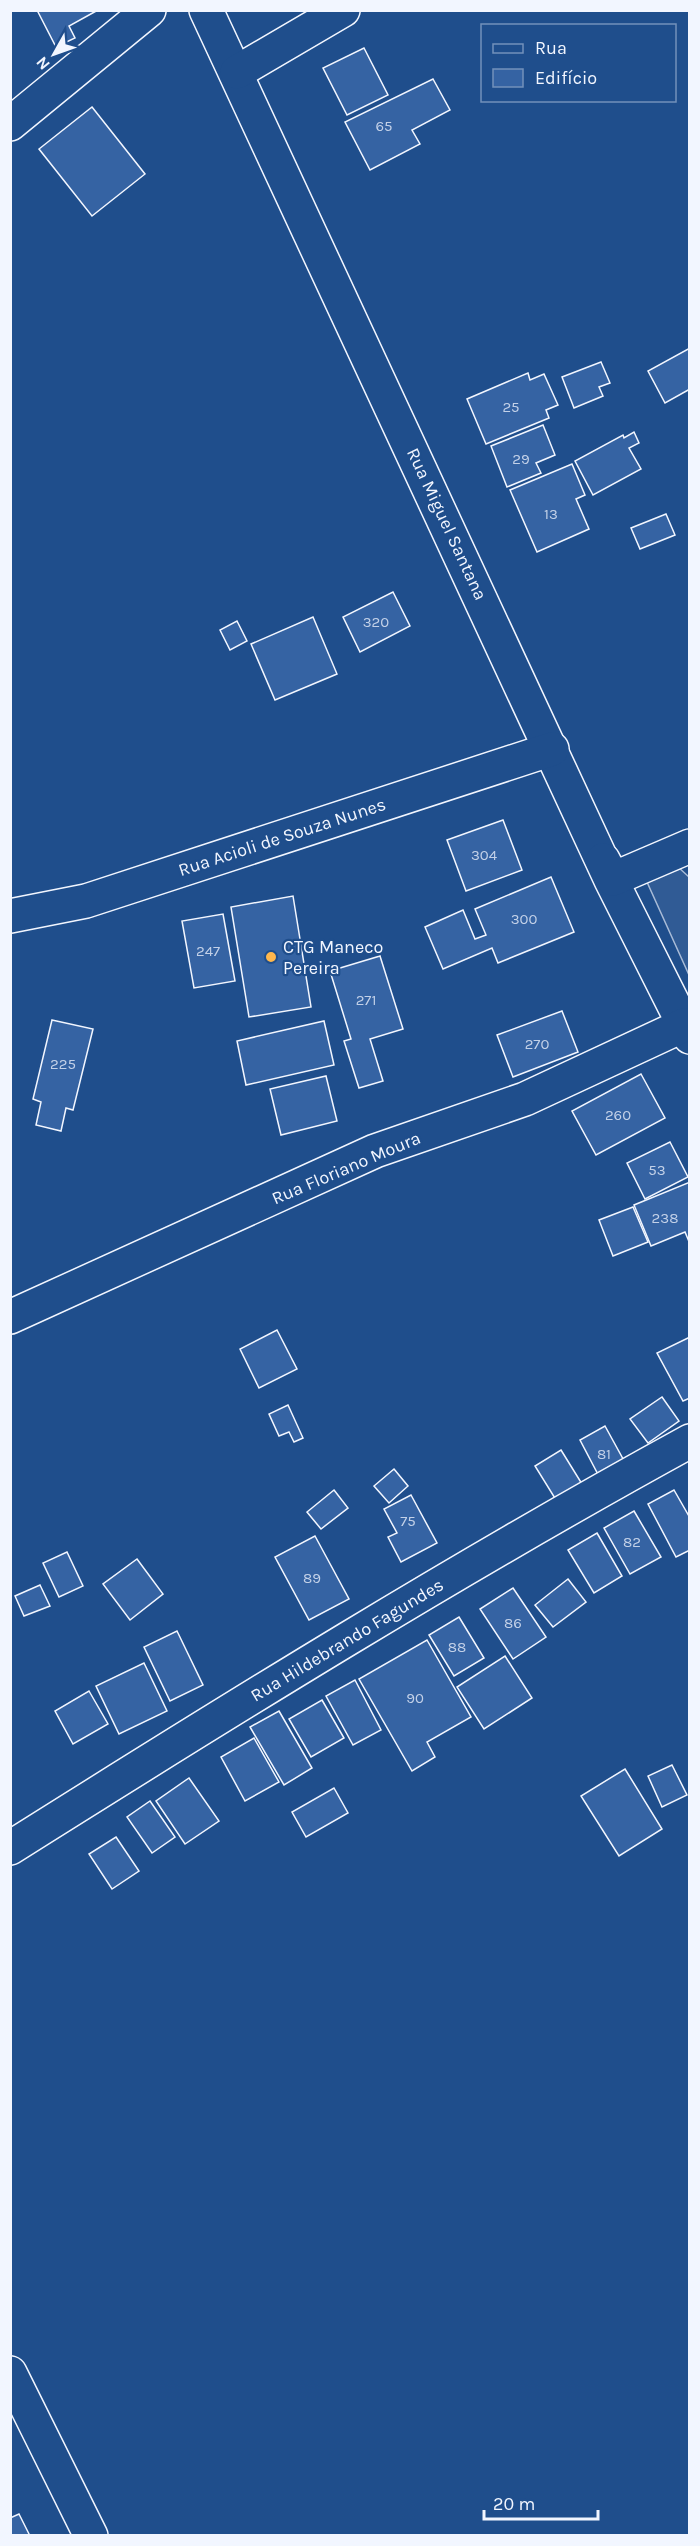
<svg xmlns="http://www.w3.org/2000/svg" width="700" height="2546" font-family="Karla,sans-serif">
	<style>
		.built { fill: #305b95; stroke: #a8bbd7; stroke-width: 1.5 }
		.building { fill: #3563a3; stroke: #f2f6ff; stroke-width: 1.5 }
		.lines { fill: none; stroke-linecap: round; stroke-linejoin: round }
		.minor-casing { stroke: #f2f6ff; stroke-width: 36 }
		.minor { stroke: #1f4e8c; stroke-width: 33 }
		.poi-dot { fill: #ffb74d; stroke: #1f4e8c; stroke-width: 2 }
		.labels { text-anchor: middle; stroke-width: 4.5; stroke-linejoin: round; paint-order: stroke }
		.number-label { font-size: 15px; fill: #c3d1e8 }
		.street-label { font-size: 18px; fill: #f2f6ff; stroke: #1f4e8c }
		.poi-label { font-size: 18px; fill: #f2f6ff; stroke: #1f4e8c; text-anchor: start }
	</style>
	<rect width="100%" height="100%" fill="#1f4e8c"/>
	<polygon class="built" points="677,866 689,877 689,975 647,882"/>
	<g class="building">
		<polygon points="37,10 98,10 69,26 75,38 56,47"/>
		<polygon points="364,48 388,95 347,115 323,68"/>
		<polygon points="433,79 450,110 412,130 420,144 370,170 345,122"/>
		<polygon points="92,107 145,174 92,216 39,149"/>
		<polygon points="690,348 690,389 665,403 648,371"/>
		<polygon points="601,362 610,383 599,387 603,396 574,408 562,377"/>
		<polygon points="528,373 530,380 544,374 558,405 546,410 549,418 486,444 467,399"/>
		<polygon points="543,425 555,455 536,463 541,473 507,487 491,446"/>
		<polygon points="634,432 639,443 629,448 641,469 593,495 575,461 623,435 624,438"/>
		<polygon points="572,464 585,495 576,499 589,529 537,552 510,490"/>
		<polygon points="666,514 675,535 640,549 631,528"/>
		<polygon points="393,592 410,626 360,652 343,617"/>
		<polygon points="313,617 337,674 275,700 251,644"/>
		<polygon points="237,621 247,641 230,650 220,630"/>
		<polygon points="503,820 522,870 466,891 447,840"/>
		<polygon points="551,877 574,932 498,963 492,948 443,969 425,927 463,910 475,939 486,935 475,909"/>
		<polygon points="293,896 311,1007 249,1017 231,907"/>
		<polygon points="223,914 235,981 194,988 182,921"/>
		<polygon points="380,956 403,1029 370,1039 383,1081 359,1088 344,1041 351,1039 330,971"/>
		<polygon points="562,1011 578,1052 513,1077 497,1035"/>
		<polygon points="52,1020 93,1029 73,1110 66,1108 61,1131 36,1125 41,1102 33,1099"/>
		<polygon points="324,1021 334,1065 246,1085 237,1041"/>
		<polygon points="641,1074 665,1118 596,1155 572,1111"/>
		<polygon points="326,1076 337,1121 281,1135 270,1089"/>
		<polygon points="670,1142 688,1177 645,1199 627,1163"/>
		<polygon points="690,1182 690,1244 685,1232 651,1246 634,1205"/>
		<polygon points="633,1207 648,1242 613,1256 599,1220"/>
		<polygon points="277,1330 297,1369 259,1388 240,1349"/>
		<polygon points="690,1337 690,1398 683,1401 657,1353"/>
		<polygon points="662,1397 679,1421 648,1443 630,1419"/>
		<polygon points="288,1405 303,1438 294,1442 289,1432 279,1436 269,1414"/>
		<polygon points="605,1426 628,1468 602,1482 580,1440"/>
		<polygon points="561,1450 587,1492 561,1508 535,1466"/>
		<polygon points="394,1469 408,1486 389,1503 374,1486"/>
		<polygon points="334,1490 348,1508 321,1529 307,1512"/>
		<polygon points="674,1490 690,1518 690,1550 676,1557 648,1504"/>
		<polygon points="411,1495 437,1543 401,1562 388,1537 397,1533 384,1509"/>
		<polygon points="634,1511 661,1557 630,1574 604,1528"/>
		<polygon points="597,1533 622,1576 594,1593 568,1550"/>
		<polygon points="315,1536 349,1599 309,1620 275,1557"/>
		<polygon points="67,1552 83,1586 59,1597 43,1563"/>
		<polygon points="137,1559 163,1594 130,1620 103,1584"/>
		<polygon points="568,1579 586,1602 553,1627 535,1605"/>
		<polygon points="40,1585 50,1606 24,1616 15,1596"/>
		<polygon points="513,1588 546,1637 513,1659 480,1609"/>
		<polygon points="459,1617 484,1658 454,1676 429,1635"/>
		<polygon points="177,1631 203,1685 170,1701 144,1647"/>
		<polygon points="427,1640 471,1717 427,1742 435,1757 412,1771 359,1679"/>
		<polygon points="505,1656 532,1698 484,1729 457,1687"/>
		<polygon points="144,1663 167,1711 119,1734 96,1686"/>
		<polygon points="355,1680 381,1730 353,1745 326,1696"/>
		<polygon points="89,1691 108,1724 73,1744 55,1711"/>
		<polygon points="322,1700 344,1738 311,1757 289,1719"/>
		<polygon points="279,1711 312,1768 284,1785 250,1727"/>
		<polygon points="254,1738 279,1782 245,1801 221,1757"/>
		<polygon points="672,1765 687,1795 662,1807 648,1776"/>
		<polygon points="625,1769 662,1829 619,1856 581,1796"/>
		<polygon points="189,1778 219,1821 185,1844 156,1801"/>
		<polygon points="334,1788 348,1813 306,1837 292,1812"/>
		<polygon points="150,1801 175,1837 152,1853 127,1817"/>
		<polygon points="116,1837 139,1871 112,1889 89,1854"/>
		<polygon points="19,2514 30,2536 10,2536 10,2518"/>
	</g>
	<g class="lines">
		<g class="minor-casing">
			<g id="minor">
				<polyline points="206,10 611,880 690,1037"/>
				<polyline points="237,72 343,10"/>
				<polyline points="10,124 149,10"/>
				<polyline points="603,860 613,879 690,846"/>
				<polyline points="10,916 86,901 552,749"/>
				<polyline points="10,1317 375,1151 525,1099 684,1025"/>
				<path d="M10,1848C234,1707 458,1568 690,1441"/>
				<polyline points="10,2373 91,2536"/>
			</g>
		</g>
		<use href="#minor" class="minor"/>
	</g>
	<circle class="poi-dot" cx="271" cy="957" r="6"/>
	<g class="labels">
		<g class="number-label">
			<text x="384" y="131">65</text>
			<text x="511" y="412">25</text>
			<text x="521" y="464">29</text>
			<text x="551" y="519">13</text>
			<text x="376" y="627">320</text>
			<text x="484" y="860">304</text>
			<text x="524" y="924">300</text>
			<text x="208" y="956">247</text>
			<text x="366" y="1005">271</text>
			<text x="537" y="1049">270</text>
			<text x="63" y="1069">225</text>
			<text x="618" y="1120">260</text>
			<text x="657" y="1175">53</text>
			<text x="665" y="1223">238</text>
			<text x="604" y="1459">81</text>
			<text x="408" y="1526">75</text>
			<text x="632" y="1547">82</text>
			<text x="312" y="1583">89</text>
			<text x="513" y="1628">86</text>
			<text x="457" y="1652">88</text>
			<text x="415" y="1703">90</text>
		</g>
		<g class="street-label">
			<text transform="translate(447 524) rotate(65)" y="6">Rua Miguel Santana</text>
			<text transform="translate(282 837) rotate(-18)" y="6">Rua Acioli de Souza Nunes</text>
			<text transform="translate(346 1168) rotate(-23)" y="6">Rua Floriano Moura</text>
			<text transform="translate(347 1640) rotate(-31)" y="6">Rua Hildebrando Fagundes</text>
		</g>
		<g class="poi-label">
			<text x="283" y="953">CTG Maneco<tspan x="283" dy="21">Pereira</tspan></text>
		</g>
	</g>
	<rect width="700" height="2546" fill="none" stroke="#f2f6ff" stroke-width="24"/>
	<rect x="481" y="24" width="195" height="78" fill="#1f4e8c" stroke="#7391ba" stroke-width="1.5"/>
	<rect x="493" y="44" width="30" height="9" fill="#1f4e8c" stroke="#7391ba" stroke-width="1.5"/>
	<text x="535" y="54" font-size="18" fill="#f2f6ff">Rua</text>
	<rect x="493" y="69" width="30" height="18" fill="#3563a3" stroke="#7391ba" stroke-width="1.5"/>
	<text x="535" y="84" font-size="18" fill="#f2f6ff">Edifício</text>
	<g transform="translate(54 54) rotate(230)" stroke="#1f4e8c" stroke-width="4.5" paint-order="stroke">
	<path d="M0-4.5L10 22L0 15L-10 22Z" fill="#f2f6ff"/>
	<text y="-9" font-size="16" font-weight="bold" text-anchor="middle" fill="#f2f6ff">N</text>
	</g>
	<path d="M484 2510v9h114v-9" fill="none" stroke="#f2f6ff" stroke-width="3"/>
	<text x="493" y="2510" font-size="18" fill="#f2f6ff" stroke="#1f4e8c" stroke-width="4.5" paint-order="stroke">20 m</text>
</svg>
